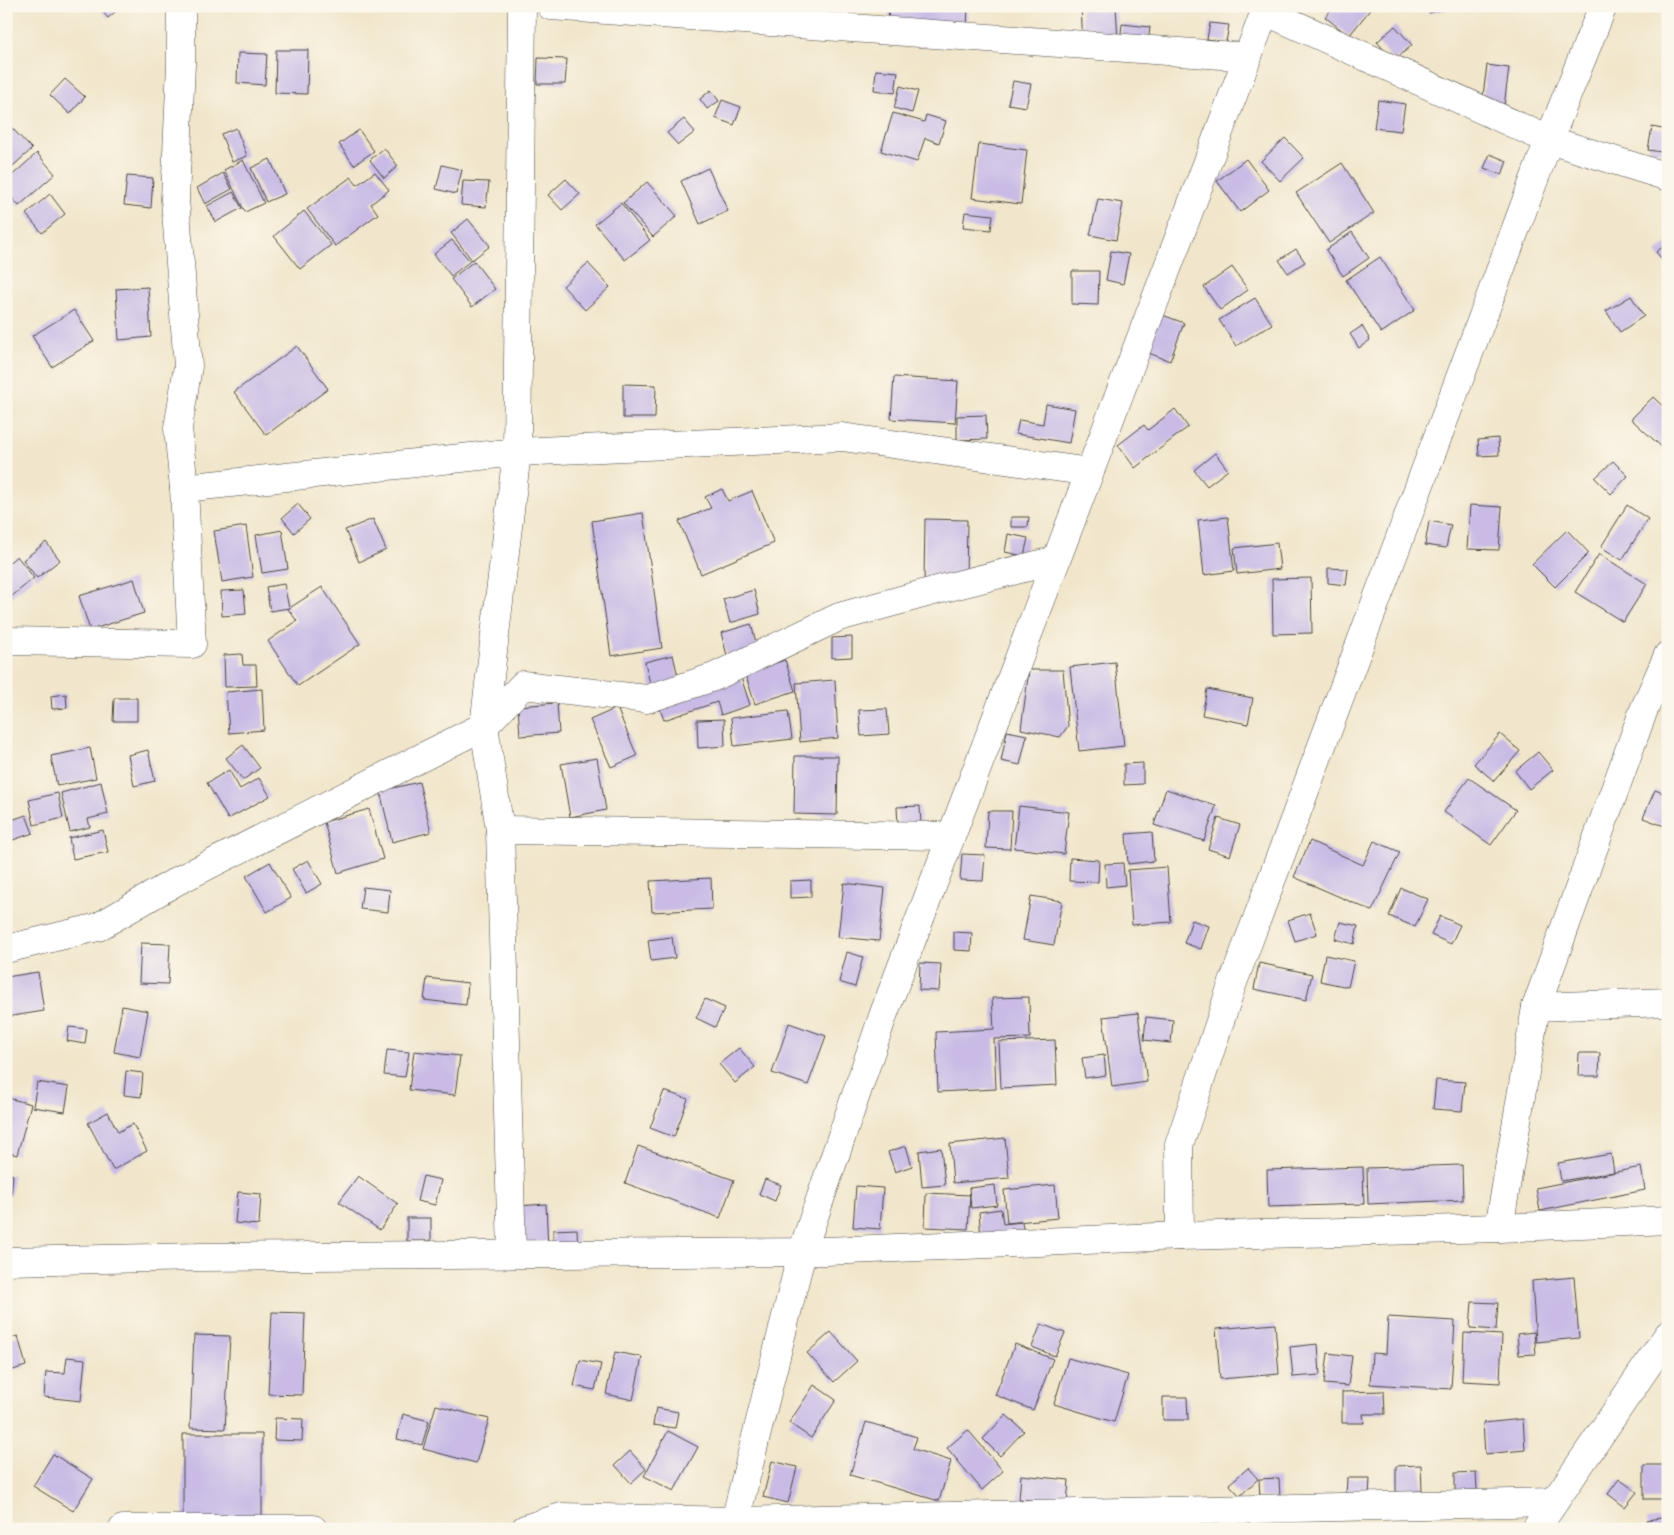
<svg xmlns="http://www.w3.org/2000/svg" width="1674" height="1535" font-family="Caveat,sans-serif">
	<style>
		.building { fill: #c9bbe5 }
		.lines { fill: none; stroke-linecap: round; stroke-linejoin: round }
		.minor-casing { stroke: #494743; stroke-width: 29 }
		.minor { stroke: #fff; stroke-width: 28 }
	</style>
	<rect width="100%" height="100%" fill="#fbf7ec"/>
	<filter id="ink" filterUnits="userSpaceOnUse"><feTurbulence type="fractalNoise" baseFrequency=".02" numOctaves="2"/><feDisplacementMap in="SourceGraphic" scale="10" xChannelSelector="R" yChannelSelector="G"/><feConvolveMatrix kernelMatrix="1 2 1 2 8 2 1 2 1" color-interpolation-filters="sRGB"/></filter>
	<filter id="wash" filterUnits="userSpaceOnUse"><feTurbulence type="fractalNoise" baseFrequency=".0096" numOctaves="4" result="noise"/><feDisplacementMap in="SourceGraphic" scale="20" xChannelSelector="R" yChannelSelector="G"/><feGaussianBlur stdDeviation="1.12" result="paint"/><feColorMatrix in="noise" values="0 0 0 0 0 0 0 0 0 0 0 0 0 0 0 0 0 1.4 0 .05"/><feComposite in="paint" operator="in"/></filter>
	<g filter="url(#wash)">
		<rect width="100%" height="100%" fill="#f1e6cb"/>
		<g id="blocks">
			<g class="building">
				<polygon points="98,6 122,6 108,18"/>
				<polygon points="738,6 800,6 799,16"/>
				<polygon points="889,6 968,6 967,29 888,25"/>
				<polygon points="1081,6 1116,6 1118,41 1083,43"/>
				<polygon points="1334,6 1373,6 1349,36 1325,17"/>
				<polygon points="1427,6 1454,6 1454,7 1429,13"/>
				<polygon points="1210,23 1229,25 1226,42 1207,39"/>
				<polygon points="1122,24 1150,27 1148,46 1120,43"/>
				<polygon points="1395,26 1412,45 1394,61 1377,42"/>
				<polygon points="276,50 308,50 307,94 275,93"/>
				<polygon points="238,53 267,54 265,85 237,83"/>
				<polygon points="538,58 567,59 565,84 537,84"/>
				<polygon points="1487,65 1509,68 1504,106 1482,103"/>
				<polygon points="876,70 898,72 895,93 874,90"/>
				<polygon points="65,79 85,97 70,114 50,95"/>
				<polygon points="1013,81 1031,84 1026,107 1008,104"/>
				<polygon points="900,86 918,91 912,113 894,108"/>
				<polygon points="711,90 719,101 707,109 700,99"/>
				<polygon points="722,100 741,107 734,125 715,118"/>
				<polygon points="1378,100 1405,104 1401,131 1374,128"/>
				<polygon points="893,113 924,122 926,115 946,121 939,143 925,138 917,162 881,151"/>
				<polygon points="684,119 695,132 678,145 667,133"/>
				<polygon points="10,126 32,149 6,172 6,129"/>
				<polygon points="1652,127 1668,130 1668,153 1648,150"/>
				<polygon points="236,128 247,156 232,162 221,134"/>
				<polygon points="359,130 374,151 354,165 339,144"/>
				<polygon points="1285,138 1304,158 1280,181 1261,161"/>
				<polygon points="979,144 1027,150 1021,204 972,198"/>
				<polygon points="384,148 398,166 384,178 370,160"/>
				<polygon points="37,153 55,174 19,206 6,191 6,181"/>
				<polygon points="1490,154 1507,161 1502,175 1484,168"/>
				<polygon points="270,159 285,194 266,202 251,168"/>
				<polygon points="1246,159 1269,190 1240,212 1217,181"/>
				<polygon points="243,160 264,203 245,212 224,170"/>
				<polygon points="1342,163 1374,213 1329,243 1296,193"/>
				<polygon points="442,165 462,170 456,194 436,189"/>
				<polygon points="708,168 728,211 700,224 681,181"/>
				<polygon points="375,172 389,190 371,204 378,214 335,246 307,209 351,177 357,185"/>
				<polygon points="223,173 232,189 205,204 197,188"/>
				<polygon points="127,176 153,178 151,208 124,205"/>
				<polygon points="566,179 580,194 562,210 548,195"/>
				<polygon points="463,181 489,182 486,207 461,205"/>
				<polygon points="647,182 677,216 653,237 623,203"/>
				<polygon points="233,192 242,208 216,222 207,206"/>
				<polygon points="50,194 65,214 42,233 26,214"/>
				<polygon points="1098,199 1123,203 1116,240 1090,235"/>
				<polygon points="621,203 650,240 625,260 595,224"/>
				<polygon points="304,211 331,245 300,269 274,236"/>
				<polygon points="965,212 993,215 991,230 963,227"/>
				<polygon points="468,219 490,246 472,260 451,233"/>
				<polygon points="1352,232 1369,258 1343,276 1326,250"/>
				<polygon points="452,240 470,261 451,276 434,254"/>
				<polygon points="1668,243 1668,262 1665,263 1656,252"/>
				<polygon points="1296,249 1305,262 1288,273 1279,260"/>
				<polygon points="1111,251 1129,254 1123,284 1106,280"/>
				<polygon points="1380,257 1415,310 1381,333 1346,280"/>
				<polygon points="474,261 495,289 472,307 451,279"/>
				<polygon points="588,263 610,287 585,310 563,286"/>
				<polygon points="1232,267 1248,290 1220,310 1204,287"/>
				<polygon points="1072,271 1099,271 1098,305 1072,304"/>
				<polygon points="148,287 151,337 119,340 116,289"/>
				<polygon points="1631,296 1644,316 1620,332 1606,311"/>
				<polygon points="1255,298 1272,324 1236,346 1219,320"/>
				<polygon points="74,310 94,341 52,367 32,336"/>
				<polygon points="1160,314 1184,323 1170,361 1146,352"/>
				<polygon points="1362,326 1370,340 1359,348 1350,334"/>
				<polygon points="297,346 328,389 266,435 234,392"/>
				<polygon points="894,377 958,381 955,423 891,419"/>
				<polygon points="623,384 656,385 655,418 623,418"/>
				<polygon points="1653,397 1668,411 1668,447 1665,450 1631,419"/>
				<polygon points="1046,404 1075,409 1069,443 1016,434 1019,420 1043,424"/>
				<polygon points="1175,409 1188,427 1135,468 1118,445 1144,425 1148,430"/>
				<polygon points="986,415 987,439 957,440 957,416"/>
				<polygon points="1498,438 1499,455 1479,456 1478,440"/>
				<polygon points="1215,453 1228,470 1207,486 1194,470"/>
				<polygon points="1613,461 1628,476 1611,494 1595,478"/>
				<polygon points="722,489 728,501 752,491 774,543 701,574 679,521 711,508 705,497"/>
				<polygon points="298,504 310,519 294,533 282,518"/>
				<polygon points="1470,505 1502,507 1499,550 1467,549"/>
				<polygon points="1627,505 1648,519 1622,560 1601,547"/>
				<polygon points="643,513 662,648 611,656 592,521"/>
				<polygon points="1011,517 1029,517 1028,527 1011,527"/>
				<polygon points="1228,517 1234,571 1204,575 1198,520"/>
				<polygon points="373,519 386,550 359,562 345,530"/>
				<polygon points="925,519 967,520 966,581 924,581"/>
				<polygon points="1429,521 1451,525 1446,548 1425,545"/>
				<polygon points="246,526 253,577 222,582 214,531"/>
				<polygon points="282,530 288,569 262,573 256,535"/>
				<polygon points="1567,530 1589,553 1555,587 1532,564"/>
				<polygon points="1008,534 1028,538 1024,556 1005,552"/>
				<polygon points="46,542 60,560 37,578 23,560"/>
				<polygon points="1277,543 1280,569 1237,574 1234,548"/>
				<polygon points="1599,554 1647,584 1623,622 1575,592"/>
				<polygon points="17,556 34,578 6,601 6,565"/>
				<polygon points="1328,568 1348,569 1346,585 1328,583"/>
				<polygon points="1311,578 1312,633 1273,634 1272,579"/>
				<polygon points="134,579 144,613 90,630 79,596"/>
				<polygon points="284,584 289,608 270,611 266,587"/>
				<polygon points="322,587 360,644 298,686 268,641 297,621 288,609"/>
				<polygon points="244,590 246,614 222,616 221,591"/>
				<polygon points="754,590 760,614 730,623 723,599"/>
				<polygon points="751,624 758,650 728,659 721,633"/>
				<polygon points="852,637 852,657 832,658 832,638"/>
				<polygon points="242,654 243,665 256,665 257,686 225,687 224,655"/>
				<polygon points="673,655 679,681 651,688 645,662"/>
				<polygon points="785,660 795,691 755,704 745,673"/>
				<polygon points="1115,662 1124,746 1079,751 1070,667"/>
				<polygon points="1029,670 1063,670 1068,726 1060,737 1021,729"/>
				<polygon points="740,674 750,705 721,715 717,702 664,720 657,701"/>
				<polygon points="835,680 838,738 800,742 796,683"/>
				<polygon points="262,689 264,730 229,733 226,692"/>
				<polygon points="1207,689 1253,698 1248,724 1202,715"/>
				<polygon points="66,694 67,708 52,709 51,696"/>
				<polygon points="114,698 137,698 137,721 113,721"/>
				<polygon points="557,703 559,733 520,736 518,706"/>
				<polygon points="617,708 637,756 611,767 590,720"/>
				<polygon points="887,709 889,734 861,736 859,710"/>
				<polygon points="788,711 792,739 734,746 731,718"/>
				<polygon points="724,719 725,746 698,748 697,720"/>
				<polygon points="1007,731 1027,735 1020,765 1001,761"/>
				<polygon points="1500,734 1520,751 1494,781 1474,764"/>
				<polygon points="243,745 260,768 243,780 226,758"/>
				<polygon points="90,748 96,778 57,786 51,756"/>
				<polygon points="148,750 155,781 134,786 128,755"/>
				<polygon points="1538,752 1553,770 1529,789 1515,771"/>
				<polygon points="795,756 838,756 837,815 794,814"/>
				<polygon points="597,758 606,810 570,817 561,764"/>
				<polygon points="1143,763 1143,784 1124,785 1124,764"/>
				<polygon points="229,770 240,789 259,778 270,796 228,819 207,783"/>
				<polygon points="1469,778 1516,810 1491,845 1444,812"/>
				<polygon points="101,782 108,814 88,819 90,827 70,832 61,793"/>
				<polygon points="419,782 431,832 392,842 380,791"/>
				<polygon points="1166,789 1216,806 1204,841 1154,825"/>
				<polygon points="1655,790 1668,795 1667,827 1643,818"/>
				<polygon points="58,793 63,818 34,825 29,800"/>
				<polygon points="920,806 921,826 898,827 897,807"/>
				<polygon points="1019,806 1069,812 1064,854 1014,848"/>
				<polygon points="369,809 383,859 338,873 324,822"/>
				<polygon points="988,811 1012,811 1010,849 986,848"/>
				<polygon points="26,815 33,833 10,841 6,831 6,822"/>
				<polygon points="1218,818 1240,825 1230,856 1208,849"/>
				<polygon points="103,830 108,852 73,859 69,838"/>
				<polygon points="1152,832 1154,861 1128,864 1126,834"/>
				<polygon points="1310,841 1363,865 1374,841 1400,852 1372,911 1294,877"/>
				<polygon points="962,854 985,855 983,881 960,880"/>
				<polygon points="1070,858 1099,860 1098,882 1069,881"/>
				<polygon points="308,860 322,884 306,893 292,869"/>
				<polygon points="270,862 291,898 267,912 246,876"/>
				<polygon points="1123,863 1125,885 1106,887 1105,864"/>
				<polygon points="1167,867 1171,922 1132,925 1128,870"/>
				<polygon points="711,878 712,909 652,912 650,881"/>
				<polygon points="811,880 811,897 790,898 790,881"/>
				<polygon points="844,883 885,888 879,941 838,937"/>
				<polygon points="363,887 390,890 388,912 360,909"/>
				<polygon points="1401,888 1428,899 1415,927 1389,916"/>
				<polygon points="1031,896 1062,901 1054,945 1023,940"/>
				<polygon points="1310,913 1317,934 1295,941 1288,920"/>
				<polygon points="1440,916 1460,925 1451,944 1431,935"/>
				<polygon points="1192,920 1209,926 1201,949 1184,943"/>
				<polygon points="1340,922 1358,926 1354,944 1335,939"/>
				<polygon points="954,932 972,933 971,951 954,950"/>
				<polygon points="672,937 675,958 651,961 648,940"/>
				<polygon points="141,943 170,944 168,984 139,983"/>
				<polygon points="847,952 863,957 855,987 839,982"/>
				<polygon points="1325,955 1354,961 1348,987 1320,981"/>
				<polygon points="920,963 941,964 939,991 919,990"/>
				<polygon points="1259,963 1312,974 1306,1000 1254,989"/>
				<polygon points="38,972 44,1011 6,1017 6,977"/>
				<polygon points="427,978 468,983 466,1005 424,1000"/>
				<polygon points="1029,997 1030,1038 994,1039 996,1089 938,1092 936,1032 994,1029 992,998"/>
				<polygon points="705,999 725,1008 715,1027 696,1018"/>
				<polygon points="122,1006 148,1011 140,1057 114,1052"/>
				<polygon points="1138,1013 1147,1082 1112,1087 1103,1017"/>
				<polygon points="1146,1017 1173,1020 1171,1043 1144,1040"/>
				<polygon points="789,1023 826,1036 808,1085 772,1073"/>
				<polygon points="69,1027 87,1029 85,1044 67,1041"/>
				<polygon points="1055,1040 1057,1085 1001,1088 999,1042"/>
				<polygon points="739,1048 755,1067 735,1083 719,1064"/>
				<polygon points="387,1050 409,1052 405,1077 384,1075"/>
				<polygon points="414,1051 460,1056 455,1095 409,1090"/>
				<polygon points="1579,1053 1600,1053 1599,1076 1578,1076"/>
				<polygon points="1104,1055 1106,1075 1085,1078 1082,1058"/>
				<polygon points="126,1071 143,1073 141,1097 124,1095"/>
				<polygon points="1436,1080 1465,1082 1462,1111 1433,1109"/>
				<polygon points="37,1082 69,1087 65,1112 33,1107"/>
				<polygon points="664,1091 688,1099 674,1137 650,1128"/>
				<polygon points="8,1098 31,1104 17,1155 6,1152 6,1104"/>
				<polygon points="108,1112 118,1132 133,1124 147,1151 113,1170 88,1123"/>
				<polygon points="1005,1138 1009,1178 953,1183 950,1144"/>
				<polygon points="638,1146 734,1180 720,1218 625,1183"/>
				<polygon points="906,1146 912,1166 895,1172 888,1152"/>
				<polygon points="941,1148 945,1185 922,1187 919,1151"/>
				<polygon points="1611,1154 1614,1172 1561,1181 1558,1163"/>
				<polygon points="1462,1165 1463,1200 1368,1204 1367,1168"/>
				<polygon points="1363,1167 1364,1204 1268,1207 1267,1170"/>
				<polygon points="1641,1167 1645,1190 1540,1211 1536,1188"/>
				<polygon points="6,1174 13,1175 11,1196 6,1195"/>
				<polygon points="358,1176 398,1204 380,1230 339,1202"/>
				<polygon points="423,1176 441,1180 435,1205 417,1201"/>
				<polygon points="765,1179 781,1185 775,1201 759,1194"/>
				<polygon points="995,1185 997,1205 971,1208 969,1188"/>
				<polygon points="1055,1185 1058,1218 1007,1223 1004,1190"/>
				<polygon points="856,1186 883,1188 880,1229 853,1227"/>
				<polygon points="238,1192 261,1194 259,1225 235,1223"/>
				<polygon points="926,1193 970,1195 968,1229 925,1227"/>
				<polygon points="546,1204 548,1249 521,1250 518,1206"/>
				<polygon points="1001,1209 1003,1224 1022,1222 1024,1234 981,1239 979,1212"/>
				<rect x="407" y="1218" width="24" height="23"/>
				<polygon points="577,1229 578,1250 553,1251 553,1230"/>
				<polygon points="1574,1277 1579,1338 1536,1342 1532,1281"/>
				<polygon points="1472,1302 1498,1303 1496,1330 1470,1328"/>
				<polygon points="272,1312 305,1313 302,1395 268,1394"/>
				<polygon points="1388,1317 1455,1321 1451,1389 1370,1384 1372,1353 1386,1354"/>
				<polygon points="1041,1324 1065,1333 1055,1356 1032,1347"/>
				<polygon points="1275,1324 1279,1374 1220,1379 1216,1329"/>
				<polygon points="831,1332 857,1361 834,1382 807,1353"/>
				<polygon points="1534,1332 1536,1354 1519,1355 1517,1334"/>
				<polygon points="1464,1333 1502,1335 1500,1383 1462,1381"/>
				<polygon points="194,1335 230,1336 225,1429 190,1428"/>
				<polygon points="18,1336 26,1366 6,1372 6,1339"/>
				<polygon points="1015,1344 1053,1359 1033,1410 995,1395"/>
				<polygon points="1318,1344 1320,1375 1293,1377 1290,1347"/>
				<polygon points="615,1352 642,1357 633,1400 606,1394"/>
				<polygon points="1328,1353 1352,1356 1348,1386 1324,1384"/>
				<polygon points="67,1357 85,1359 81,1401 44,1397 46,1372 65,1373"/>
				<polygon points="1068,1358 1128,1375 1114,1422 1054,1404"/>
				<polygon points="580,1360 601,1364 595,1390 574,1386"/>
				<polygon points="814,1385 836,1400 811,1438 789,1423"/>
				<polygon points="1384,1391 1385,1414 1363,1414 1364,1423 1342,1423 1342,1392"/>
				<polygon points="1163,1397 1187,1397 1188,1420 1163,1420"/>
				<polygon points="436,1405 489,1419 476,1463 423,1449"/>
				<polygon points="656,1408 678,1412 675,1428 653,1425"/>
				<polygon points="403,1414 429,1421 422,1445 397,1439"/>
				<polygon points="1006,1415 1024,1431 1000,1456 983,1439"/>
				<polygon points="275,1418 303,1419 302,1441 274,1440"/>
				<polygon points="1523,1419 1525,1450 1485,1454 1483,1423"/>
				<polygon points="866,1422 917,1437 913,1449 951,1461 939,1501 850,1475"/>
				<polygon points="968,1430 1003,1471 982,1490 947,1448"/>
				<polygon points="668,1431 698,1447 674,1491 644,1476"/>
				<polygon points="183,1434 262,1434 262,1520 183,1521"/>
				<polygon points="630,1451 646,1469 631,1483 615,1465"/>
				<polygon points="53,1454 93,1479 73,1511 33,1486"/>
				<polygon points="772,1461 797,1467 788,1503 763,1497"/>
				<polygon points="1421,1465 1422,1491 1396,1492 1396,1466"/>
				<rect x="1644" y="1465" width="24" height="34"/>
				<polygon points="1248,1468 1258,1479 1240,1496 1229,1484"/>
				<polygon points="1476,1472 1477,1490 1455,1491 1455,1473"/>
				<polygon points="1021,1475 1069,1480 1067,1504 1019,1499"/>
				<polygon points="1279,1478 1280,1498 1260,1498 1259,1479"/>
				<polygon points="1347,1478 1370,1478 1369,1496 1346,1496"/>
				<polygon points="1619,1479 1637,1492 1625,1507 1608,1494"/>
				<polygon points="1668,1517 1668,1529 1648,1529 1647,1520"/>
			</g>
		</g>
	</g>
	<g filter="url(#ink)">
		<use href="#blocks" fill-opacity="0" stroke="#494743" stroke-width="1"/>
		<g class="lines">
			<g class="minor-casing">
				<g id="minor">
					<polyline points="181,6 181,64 175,199 188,366 178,428 184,488"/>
					<polyline points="551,6 1248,57"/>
					<polyline points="1265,11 1549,140 1668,177"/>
					<polyline points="6,641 192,644 184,488 517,452 842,437 1090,472"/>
					<polyline points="500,830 951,836"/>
					<polyline points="6,949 98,927 177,881 484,726 523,685 647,699 714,677 839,617 941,589 1056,560"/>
					<polyline points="1536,1007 1668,1002"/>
					<polyline points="1499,1228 1536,1007 1643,712 1668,655"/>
					<polyline points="1180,1236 1179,1145 1231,988 1549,140 1603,6"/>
					<polyline points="512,1254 500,830 484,726 517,452 522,6"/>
					<polyline points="6,1261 202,1257 802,1252 1180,1236 1499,1228 1668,1220"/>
					<polyline points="123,1529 313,1529"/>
					<polyline points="525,1529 561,1517 735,1521 1554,1502"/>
					<polyline points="733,1529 802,1252 884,1013 1267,6"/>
					<polyline points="1536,1529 1668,1335"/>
				</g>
			</g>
			<use href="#minor" class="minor"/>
		</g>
	</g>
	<rect width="1674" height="1535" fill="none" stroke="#fbf7ec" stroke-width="25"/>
</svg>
